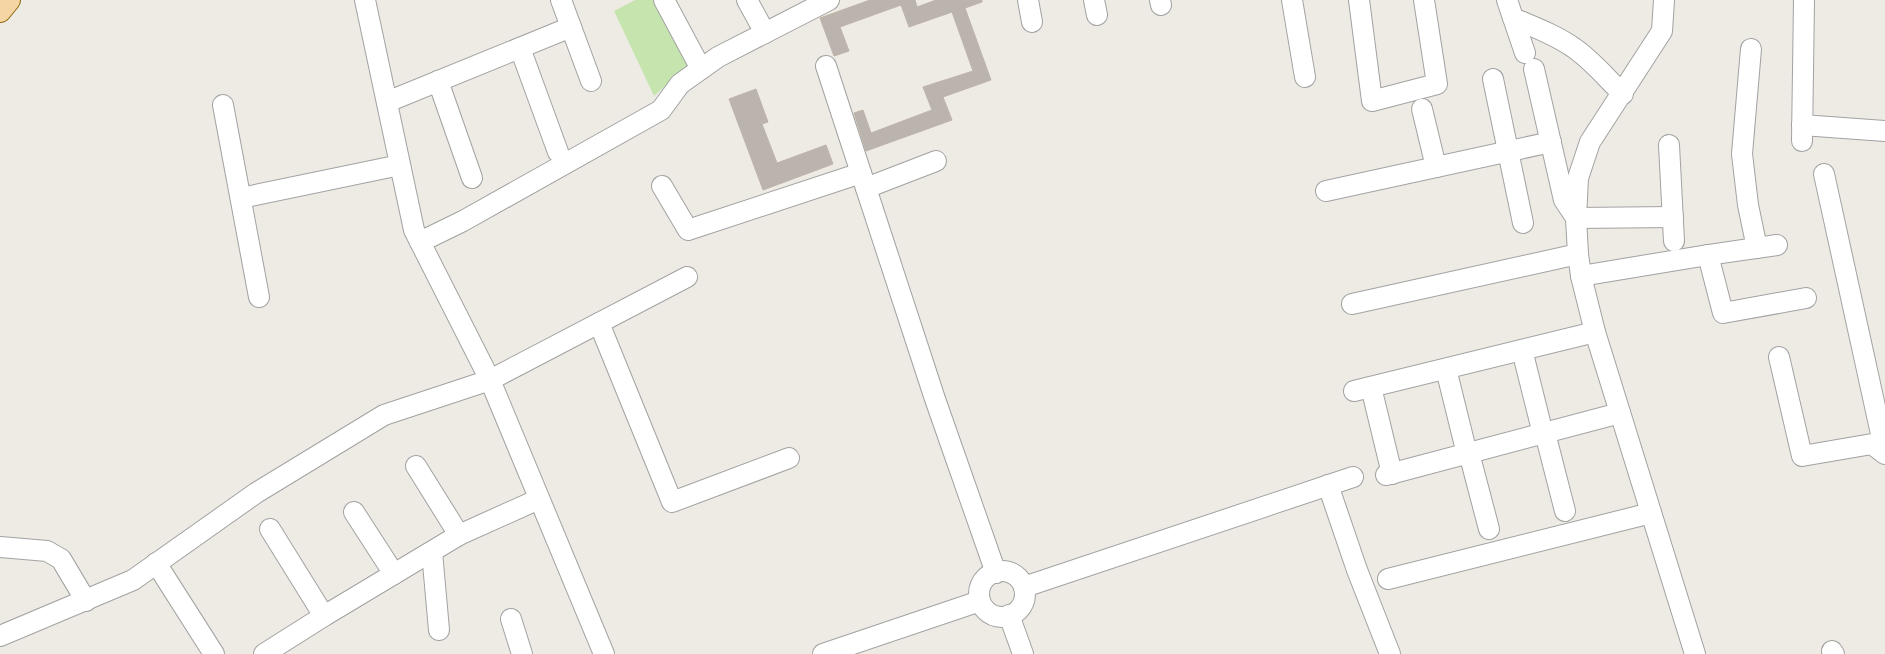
<svg xmlns="http://www.w3.org/2000/svg" width="1885" height="654" font-family="Ubuntu,sans-serif">
	<style>
		.grass { fill: #c6e5ae }
		.building { fill: #bbb4ae; stroke: #bfb3a8 }
		.lines { fill: none; stroke-linecap: round; stroke-linejoin: round }
		.minor-casing { stroke: #a2a2a2; stroke-width: 22 }
		.major-casing { stroke: #8c680b; stroke-width: 24 }
		.minor { stroke: #fff; stroke-width: 20 }
		.major { stroke: #f5d5a3; stroke-width: 22 }
	</style>
	<rect width="100%" height="100%" fill="#eeebe5"/>
	<polygon class="grass" points="635,0 655,0 689,64 654,96 614,11"/>
	<g class="building">
		<polygon points="870,0 915,0 917,7 936,0 982,0 982,2 965,8 991,80 943,97 952,120 866,151 854,113 863,110 871,133 932,110 923,87 973,71 952,12 909,27 901,5 840,27 849,51 834,56 820,18"/>
		<polygon points="756,89 768,122 762,124 777,163 826,145 833,164 763,190 729,99"/>
	</g>
	<g class="lines">
		<g class="minor-casing">
			<g id="minor">
				<polyline points="365,0 414,230 490,380 604,654"/>
				<polyline points="561,0 591,81"/>
				<polyline points="664,0 701,69"/>
				<polyline points="747,0 765,33"/>
				<polyline points="1028,0 1032,22"/>
				<polyline points="1094,0 1097,15"/>
				<polyline points="1160,0 1161,5"/>
				<polyline points="1292,0 1305,77"/>
				<polyline points="1359,0 1372,101 1437,84 1424,0"/>
				<polyline points="1507,0 1525,53"/>
				<polyline points="1664,0 1662,31 1590,142 1578,178 1576,218 1578,254 1581,276 1595,332 1695,654"/>
				<path d="M1513,18C1534,27 1556,35 1574,48C1593,61 1607,79 1623,94"/>
				<polyline points="520,48 558,152"/>
				<polyline points="1751,49 1742,154 1748,205 1757,248"/>
				<polyline points="826,66 935,399 996,573"/>
				<polyline points="1534,69 1564,200 1576,218 1673,217"/>
				<polyline points="1493,79 1523,223"/>
				<polyline points="438,81 472,178"/>
				<polyline points="387,102 571,27"/>
				<polyline points="223,105 259,297"/>
				<polyline points="1422,109 1436,167"/>
				<polyline points="1802,125 1885,131"/>
				<polyline points="1802,141 1804,0"/>
				<polyline points="1669,145 1674,241"/>
				<polyline points="1824,174 1885,452"/>
				<polyline points="662,186 688,230 861,173"/>
				<polyline points="866,188 936,161"/>
				<polyline points="1326,191 1551,142"/>
				<polyline points="241,198 400,165"/>
				<polyline points="420,242 463,221 661,110 680,84 718,57 829,0"/>
				<polyline points="1708,255 1723,313 1806,298"/>
				<polyline points="1581,276 1708,255 1777,245"/>
				<polyline points="1352,304 1578,254"/>
				<polyline points="599,323 672,502 789,458"/>
				<polyline points="1522,350 1543,434"/>
				<polyline points="1779,357 1802,456 1872,444 1885,454"/>
				<polyline points="1446,369 1467,454"/>
				<polyline points="1371,387 1392,474"/>
				<polyline points="1354,391 1595,332"/>
				<polyline points="1545,433 1565,511"/>
				<polyline points="1469,453 1489,529"/>
				<polyline points="416,466 459,535"/>
				<polyline points="1386,475 1620,413"/>
				<polyline points="1328,485 1357,570 1390,654"/>
				<polyline points="354,512 394,574"/>
				<polyline points="270,529 324,616"/>
				<polyline points="0,547 47,551 61,559 86,601"/>
				<polyline points="432,552 439,630"/>
				<polyline points="156,563 214,654"/>
				<circle cx="1002" cy="594" r="23"/>
				<polyline points="1388,579 1651,513"/>
				<polyline points="1024,587 1353,477"/>
				<polyline points="1009,615 1023,654"/>
				<polyline points="511,619 522,654"/>
				<polyline points="0,636 133,580 256,493 384,415 490,380 687,277"/>
				<polyline points="1832,651 1834,654"/>
				<polyline points="264,654 324,616 459,535 539,499"/>
				<polyline points="823,654 980,601"/>
			</g>
		</g>
		<g class="major-casing">
			<polyline id="major" points="0,11 9,0"/>
		</g>
		<use href="#minor" class="minor"/>
		<use href="#major" class="major"/>
	</g>
</svg>
